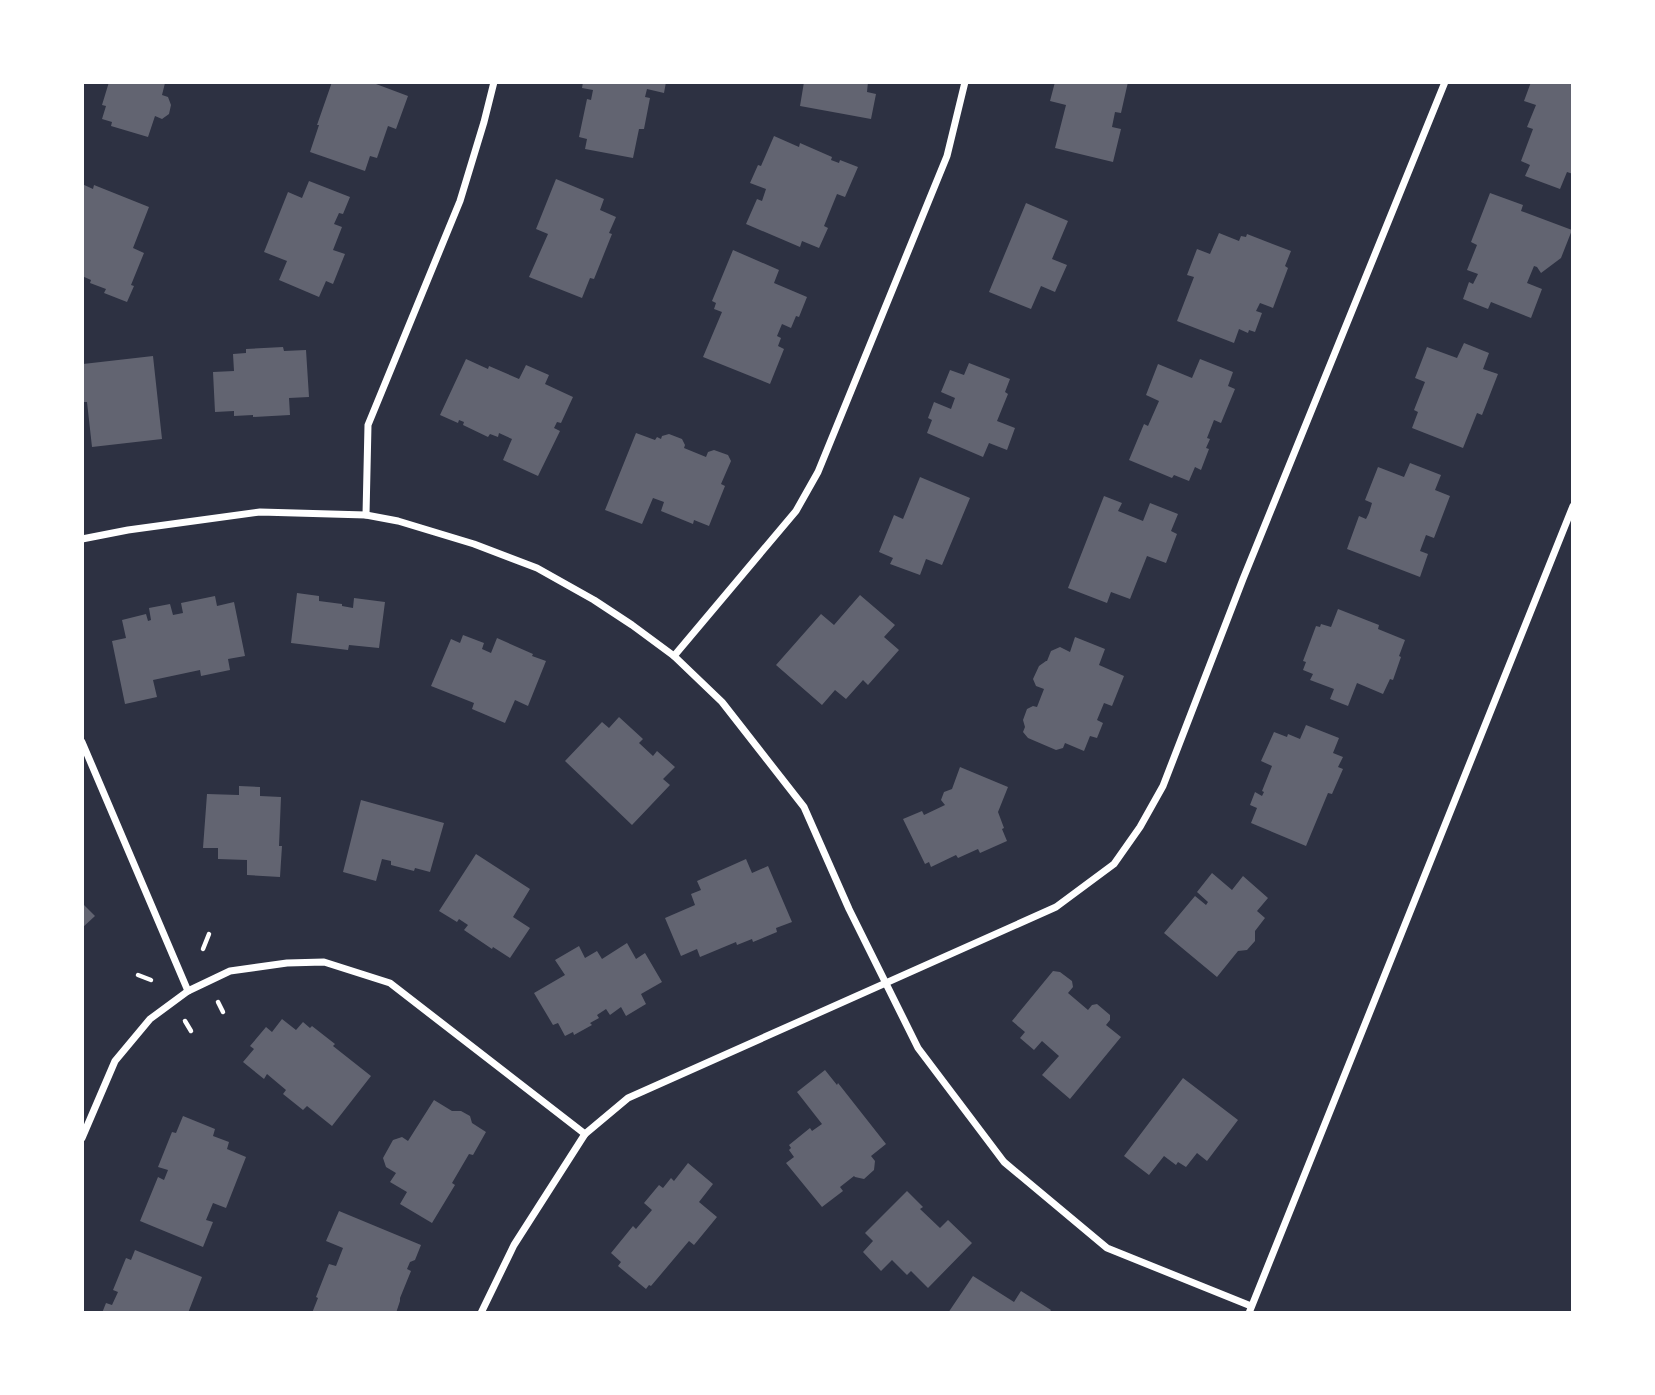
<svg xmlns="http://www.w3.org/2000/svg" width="1655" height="1395" font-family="Signika,sans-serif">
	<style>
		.building { fill: #626471 }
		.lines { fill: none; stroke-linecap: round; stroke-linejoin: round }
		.path { stroke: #fff; stroke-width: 4.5 }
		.minor { stroke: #fff; stroke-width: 7 }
	</style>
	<rect width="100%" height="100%" fill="#2d3142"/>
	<g class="building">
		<polygon points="109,82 165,83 162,95 168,97 171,105 169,114 162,119 155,116 148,137 111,126 112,122 102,119 106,106 102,105"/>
		<polygon points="332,82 377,82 376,84 408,96 396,129 388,126 377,158 370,156 365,171 310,152 319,125 317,125"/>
		<polygon points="583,82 666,82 664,93 647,89 645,97 650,98 644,129 639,129 633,158 585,149 587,139 579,137 587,99 591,100 593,90 582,88"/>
		<polygon points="804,82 868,82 867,92 876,94 871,119 800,106"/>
		<polygon points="1055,82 1128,82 1121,113 1115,112 1112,127 1121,129 1113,162 1055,148 1066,105 1050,101"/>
		<polygon points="1531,82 1573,82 1573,174 1567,172 1560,189 1525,176 1530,165 1521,161 1533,129 1527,127 1536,105 1524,101"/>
		<polygon points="774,136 799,147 800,143 832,157 831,160 839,163 840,160 858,167 845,197 837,194 824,226 828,228 819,248 802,241 800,247 746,224 757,199 762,201 766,189 750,183 758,165 761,166"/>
		<polygon points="556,179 604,199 600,210 616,217 609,233 612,234 594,279 590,278 582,298 529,277 548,234 536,229"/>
		<polygon points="309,181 350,197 343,214 339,213 334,224 342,227 333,250 345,254 333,284 326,281 319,297 279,280 287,261 264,252 288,192 302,198"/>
		<polygon points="82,184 93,189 94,185 149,207 133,248 144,253 131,285 134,286 127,302 104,293 106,289 90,283 91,280 82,276"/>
		<polygon points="1490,193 1523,205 1521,211 1572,230 1561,258 1541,273 1537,267 1534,266 1527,283 1542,289 1531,318 1491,302 1488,309 1463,299 1469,282 1473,284 1478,274 1467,270 1477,245 1471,242"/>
		<polygon points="1026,203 1068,221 1052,259 1067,265 1055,292 1041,286 1031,309 989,292"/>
		<polygon points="1219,233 1239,241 1241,236 1246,237 1247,234 1291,251 1285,266 1288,268 1273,308 1260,303 1256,311 1262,313 1255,332 1249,330 1248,333 1239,329 1234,343 1177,321 1194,277 1187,275 1197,249 1210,254"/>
		<polygon points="733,250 779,270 774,283 807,297 799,317 796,316 791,328 782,324 777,336 781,338 778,346 784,349 770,384 703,357 722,312 714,309 716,303 712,301"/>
		<polygon points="1464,343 1489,353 1483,369 1498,374 1482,415 1477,413 1463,448 1412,428 1418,412 1414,410 1425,382 1415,378 1427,347 1457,358"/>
		<polygon points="283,347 284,351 306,350 309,397 289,398 290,415 253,417 253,415 234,416 234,411 215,412 213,372 234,371 233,354 246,353 246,349"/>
		<polygon points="153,356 162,439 92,447 87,402 82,402 82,377 84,377 83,364"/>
		<polygon points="466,359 488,369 489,366 519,379 526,365 549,375 545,384 573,397 561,423 557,422 554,428 560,431 538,476 503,460 512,439 499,433 498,437 490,434 488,437 463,425 464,422 459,420 458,423 440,415"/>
		<polygon points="1200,359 1233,372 1228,386 1235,389 1221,423 1214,420 1207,438 1210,439 1206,448 1209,449 1201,470 1195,467 1189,481 1174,475 1172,478 1129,460 1144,424 1148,426 1159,401 1146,395 1158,364 1192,378"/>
		<polygon points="969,363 1010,379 1005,392 1008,394 997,421 1015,428 1007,450 989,443 983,457 927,433 932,420 928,418 934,402 951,409 955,398 941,392 950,370 964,375"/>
		<polygon points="636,433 655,440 657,437 661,439 662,436 669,434 682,439 685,445 684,448 706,457 708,452 714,450 728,455 731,461 721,484 725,486 709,526 694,520 693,524 661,511 664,502 653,498 642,524 605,510"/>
		<polygon points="1410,463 1441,475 1435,490 1450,496 1434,538 1426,535 1420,551 1428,554 1420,577 1347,549 1359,516 1366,519 1369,513 1372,503 1365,500 1378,467 1404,477"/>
		<polygon points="920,477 970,498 942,565 926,559 920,575 890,564 893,558 879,552 894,515 903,519"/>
		<polygon points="1104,496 1122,503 1118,511 1143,521 1150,503 1178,514 1171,531 1177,534 1166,563 1147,556 1130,599 1111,592 1107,603 1068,588"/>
		<polygon points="297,593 319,596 319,601 342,604 342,606 353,608 354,598 385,602 379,648 349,645 348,650 291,643"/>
		<polygon points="860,595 895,625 884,637 899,650 868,685 863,680 846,699 835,690 822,705 776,665 821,614 834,625"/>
		<polygon points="215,596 217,606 234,602 245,656 228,659 230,670 201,676 200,670 153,680 157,697 125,704 112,641 126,638 122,620 146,614 148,621 151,620 149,608 170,604 173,615 183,613 181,603"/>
		<polygon points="1338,609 1379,625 1378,629 1405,640 1399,656 1401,657 1393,680 1390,679 1383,694 1357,683 1348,706 1330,699 1334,689 1310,680 1313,674 1303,670 1306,662 1303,661 1316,626 1320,627 1321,624 1331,627"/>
		<polygon points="463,635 484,643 482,649 491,653 497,638 533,654 532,656 546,661 528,706 515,700 505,723 472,709 474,703 431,686 451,639 460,643"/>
		<polygon points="1075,637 1105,649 1099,665 1124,676 1112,706 1104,703 1097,720 1103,723 1097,738 1090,736 1084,751 1065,743 1063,748 1056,750 1028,738 1023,732 1025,727 1023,720 1027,709 1033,706 1037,707 1044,689 1036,686 1033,679 1039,666 1046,661 1047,661 1051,651 1060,647 1070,652"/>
		<polygon points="619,717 643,739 639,743 653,756 657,751 675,767 663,779 670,785 632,825 565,761 602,722 609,728"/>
		<polygon points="1306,725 1339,738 1333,753 1343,757 1338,767 1343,769 1332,794 1328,793 1306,846 1251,823 1257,808 1250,805 1255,792 1262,796 1264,792 1262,791 1272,766 1261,761 1274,732 1287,737 1288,734 1300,739"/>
		<polygon points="960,767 1008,787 998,812 1004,828 1002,829 1007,841 980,853 978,849 958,858 956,855 931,867 929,862 925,864 903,819 922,811 924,815 945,805 941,800 944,792 952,789"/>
		<polygon points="239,786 260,787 260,796 281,797 279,846 282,846 280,877 247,875 247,860 218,859 218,848 203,848 207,794 239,795"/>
		<polygon points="361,800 444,823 430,872 415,868 414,871 391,865 391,861 382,859 376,881 343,872"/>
		<polygon points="476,854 530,889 513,917 530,928 510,958 493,947 492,949 464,930 468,925 459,919 457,922 439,911"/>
		<polygon points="746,859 752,873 768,866 792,922 776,928 777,932 753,942 752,939 737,945 736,942 700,957 697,949 681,956 665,918 695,905 691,894 701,890 697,881"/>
		<polygon points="1212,873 1232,890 1243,876 1268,898 1257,911 1265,918 1255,931 1255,941 1247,950 1238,951 1217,977 1164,933 1195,896 1206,905 1208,902 1197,892"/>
		<polygon points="82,903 95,916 82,928"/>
		<polygon points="627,943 636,959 645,953 662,982 641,994 646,1004 626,1016 621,1007 610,1015 606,1009 597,1015 599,1018 590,1023 592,1025 574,1035 573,1032 565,1036 558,1023 553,1025 534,993 565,975 555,960 579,946 585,958 597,951 602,959"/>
		<polygon points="1053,971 1060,972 1072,981 1073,987 1068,993 1088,1010 1092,1005 1097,1004 1110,1015 1110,1020 1106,1025 1121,1037 1070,1099 1042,1075 1059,1056 1042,1041 1034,1050 1020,1038 1025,1032 1012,1021"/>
		<polygon points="282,1019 296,1030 303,1022 310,1028 312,1026 335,1044 333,1046 371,1076 332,1126 307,1106 303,1110 283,1094 286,1090 267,1074 264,1079 243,1062 254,1049 250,1046 266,1027 272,1032"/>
		<polygon points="825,1070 837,1085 838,1083 886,1144 871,1156 875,1161 874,1170 864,1179 855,1177 854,1176 840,1187 843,1191 822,1207 786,1163 794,1157 789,1150 791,1148 789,1145 810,1128 812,1131 822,1124 797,1092"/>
		<polygon points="1183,1078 1238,1120 1207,1161 1197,1153 1186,1167 1178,1162 1176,1165 1164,1156 1149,1175 1124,1156"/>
		<polygon points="434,1100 452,1111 461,1111 470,1116 472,1123 486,1132 473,1155 469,1154 452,1183 455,1185 432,1223 400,1204 407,1192 390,1182 396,1173 386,1167 383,1158 393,1140 402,1137 408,1141"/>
		<polygon points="183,1116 215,1129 213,1136 229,1142 227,1149 246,1157 226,1208 213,1203 206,1220 213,1222 203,1247 140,1221 158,1177 164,1180 168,1170 158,1167 172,1132 176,1133"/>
		<polygon points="688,1163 713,1184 699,1202 717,1217 694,1245 689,1241 651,1286 649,1285 646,1289 618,1266 621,1262 611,1253 633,1226 636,1229 652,1210 644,1203 659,1185 663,1188 671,1178 674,1181"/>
		<polygon points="907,1191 923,1207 920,1209 940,1228 948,1220 972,1243 928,1288 911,1271 907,1275 892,1260 881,1271 863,1252 873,1241 865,1233"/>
		<polygon points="339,1211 421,1245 415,1260 410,1262 407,1269 411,1271 400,1298 400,1301 396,1313 312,1313 318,1298 316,1297 329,1264 336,1266 343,1248 326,1241"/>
		<polygon points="135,1250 202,1277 188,1313 102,1313 106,1303 112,1305 118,1292 113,1290 126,1258 131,1260"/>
		<polygon points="973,1276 1014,1302 1021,1291 1051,1310 1049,1313 948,1313"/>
	</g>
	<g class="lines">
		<g class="path">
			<polyline points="203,949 209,934"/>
			<polyline points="138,975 151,980"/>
			<polyline points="218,1002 223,1012"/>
			<polyline points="185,1021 191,1031"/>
		</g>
		<g class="minor">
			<polyline points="366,515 368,425 460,201 484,122 494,82"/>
			<polyline points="82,539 128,530 260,512 366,515 398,521 474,544 537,568 594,600 632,625 674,656 722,702 804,807 849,909 918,1048 1004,1162 1107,1248 1251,1306"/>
			<polyline points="674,656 796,511 818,472 947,156 965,82"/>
			<polyline points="82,742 188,991"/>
			<polyline points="82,1138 115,1061 150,1019 188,991 230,971 287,963 324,962 390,983 585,1134"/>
			<polyline points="481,1313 514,1245 585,1134 628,1098 1056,907 1114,864 1140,827 1163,786 1243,579 1445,82"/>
			<polyline points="1249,1313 1573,506"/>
		</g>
	</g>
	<rect width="1655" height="1395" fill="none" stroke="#ffffff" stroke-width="168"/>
</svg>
